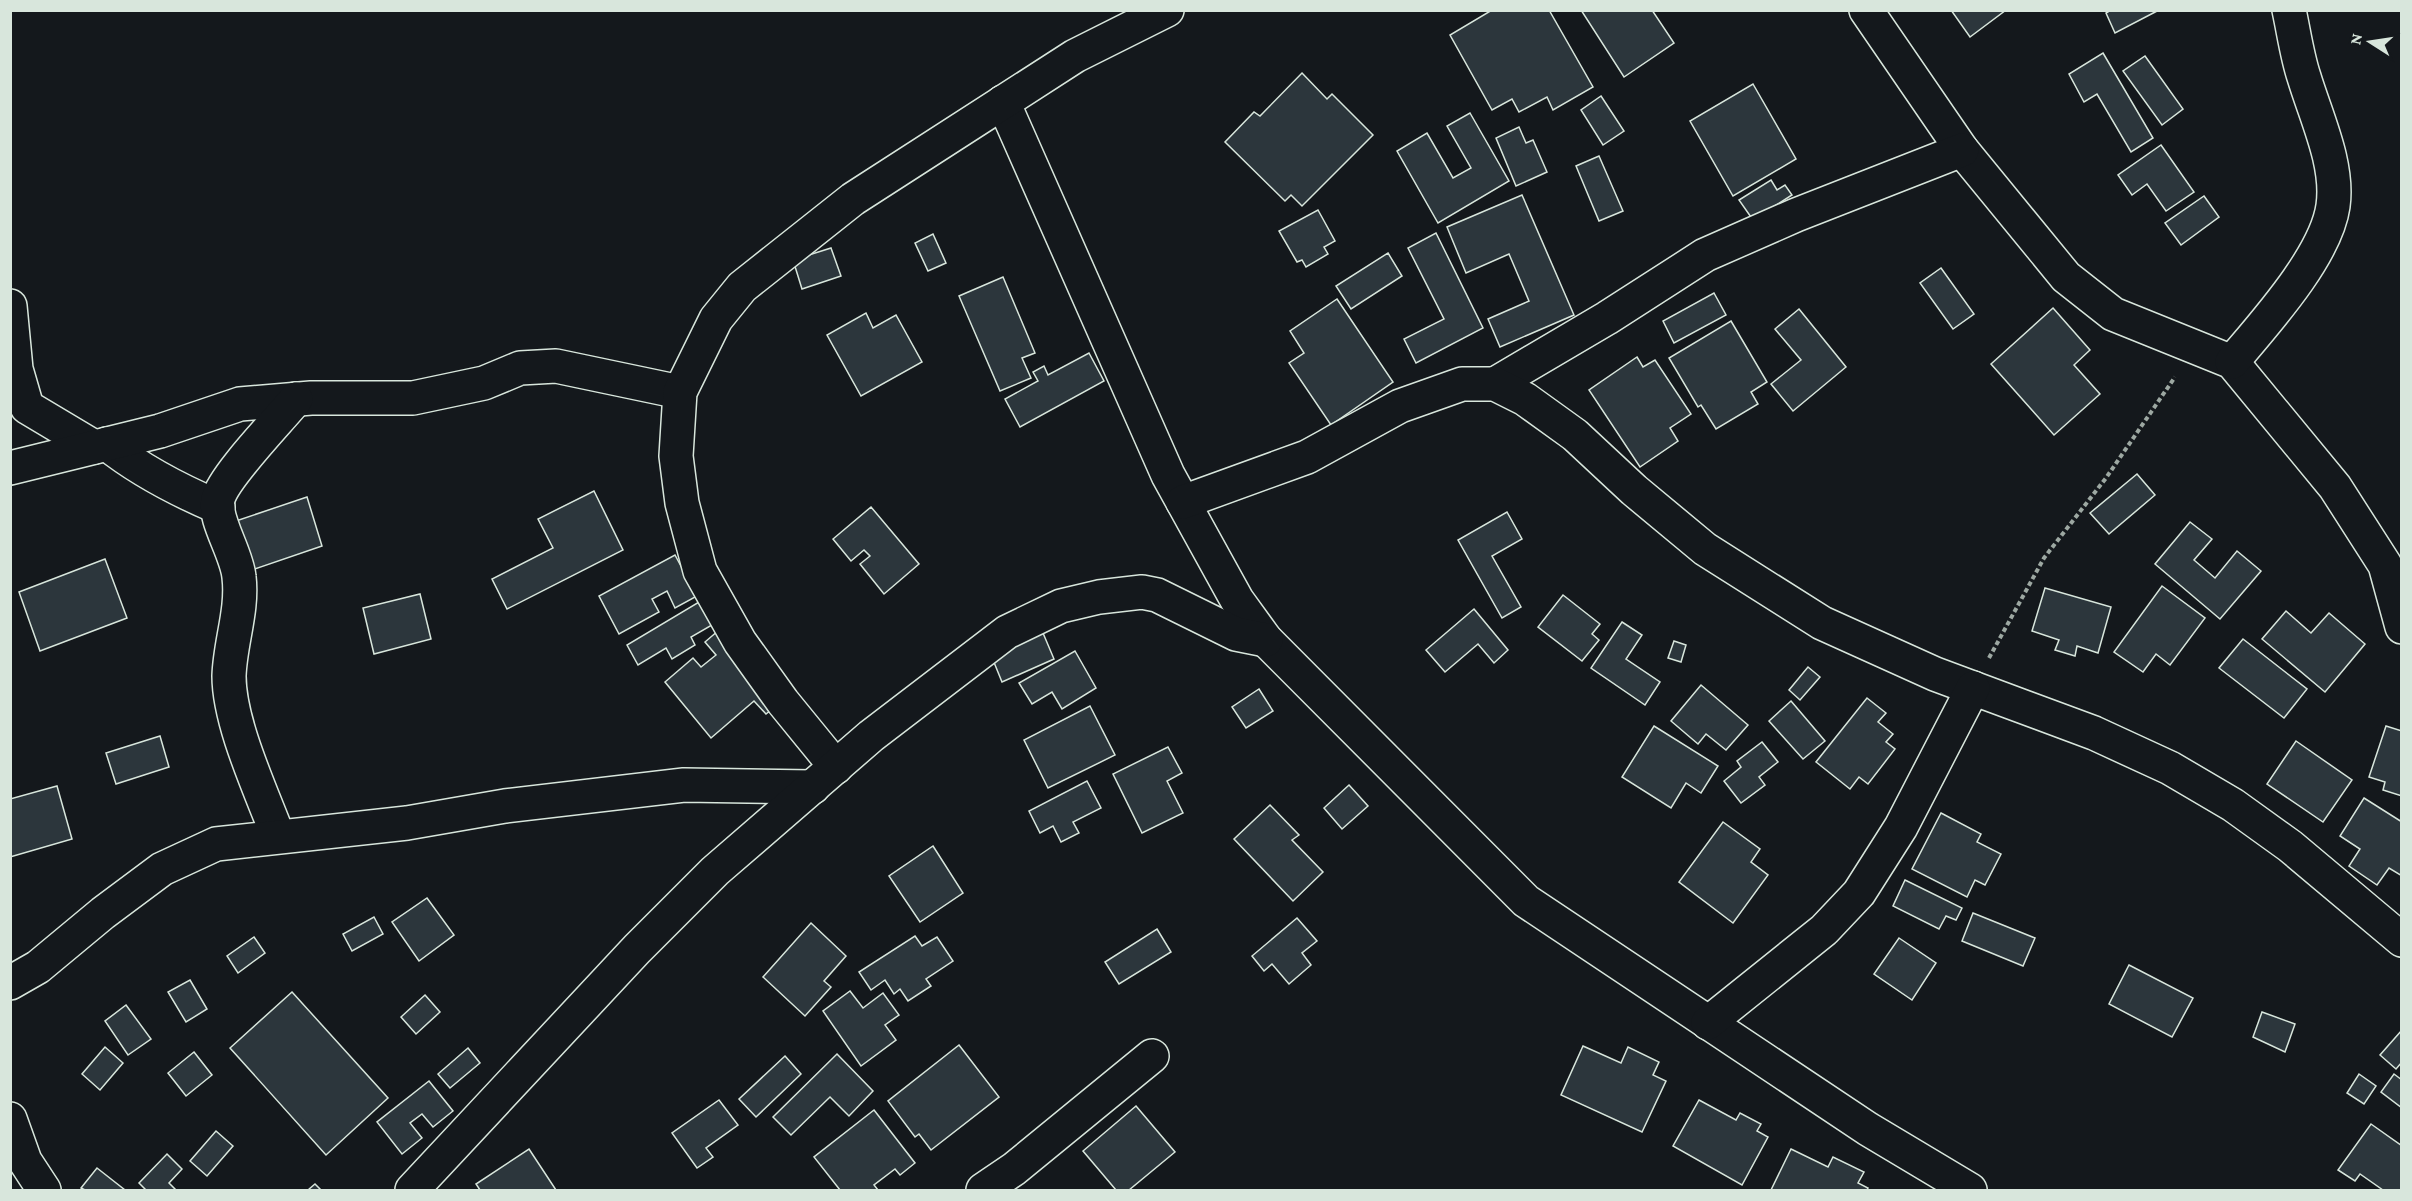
<svg xmlns="http://www.w3.org/2000/svg" width="2412" height="1201" font-family="'Crimson Pro',serif">
	<style>
		.building { fill: #2c363c; stroke: #d8e6dc; stroke-width: 1.5 }
		.lines { fill: none; stroke-linecap: round; stroke-linejoin: round }
		.minor-casing { stroke: #d8e6dc; stroke-width: 36 }
		.path { stroke: #9da8a2; stroke-width: 4; stroke-dasharray: 4.5 3; stroke-linecap: butt }
		.minor { stroke: #14181c; stroke-width: 33 }
	</style>
	<rect width="100%" height="100%" fill="#14181c"/>
	<g class="building">
		<polygon points="1492,10 1549,10 1593,87 1553,110 1547,97 1519,112 1512,99 1492,110 1450,35"/>
		<polygon points="1581,10 1652,10 1674,43 1624,77"/>
		<polygon points="1951,10 2006,10 1970,37"/>
		<polygon points="2111,10 2159,10 2115,33 2106,13"/>
		<polygon points="2103,53 2153,138 2131,152 2097,94 2084,102 2069,74"/>
		<polygon points="2145,56 2183,109 2162,125 2123,71"/>
		<polygon points="1302,73 1327,99 1332,94 1373,135 1302,206 1291,195 1285,201 1225,142 1254,112 1260,116"/>
		<polygon points="1753,84 1796,159 1733,196 1690,121"/>
		<polygon points="1601,96 1624,131 1603,145 1581,110"/>
		<polygon points="1470,113 1509,181 1438,223 1397,151 1427,133 1453,178 1471,168 1447,126"/>
		<polygon points="1519,127 1526,143 1533,140 1547,172 1516,186 1496,138"/>
		<polygon points="2161,145 2194,192 2166,211 2147,184 2132,195 2118,175"/>
		<polygon points="1599,156 1623,211 1599,221 1576,166"/>
		<polygon points="1771,180 1777,190 1785,185 1792,195 1753,220 1739,200"/>
		<polygon points="1522,195 1574,315 1500,347 1488,319 1529,301 1509,254 1466,273 1447,227"/>
		<polygon points="2204,196 2219,217 2181,245 2165,223"/>
		<polygon points="1318,210 1335,241 1324,247 1328,254 1306,267 1302,260 1297,262 1279,231"/>
		<polygon points="1436,233 1483,328 1416,363 1404,339 1444,319 1408,248"/>
		<polygon points="933,234 946,263 928,271 915,243"/>
		<polygon points="831,248 841,276 802,289 793,260"/>
		<polygon points="1388,253 1402,276 1351,309 1336,286"/>
		<polygon points="1941,268 1974,314 1953,329 1920,283"/>
		<polygon points="1003,277 1035,353 1022,358 1031,378 1000,391 959,296"/>
		<polygon points="1714,293 1726,315 1674,343 1663,321"/>
		<polygon points="1337,299 1393,382 1331,425 1289,363 1304,353 1290,331"/>
		<polygon points="2053,308 2090,350 2074,365 2100,394 2054,435 1991,364"/>
		<polygon points="1799,309 1846,367 1793,411 1771,384 1801,360 1775,329"/>
		<polygon points="866,313 873,328 896,315 922,362 861,396 827,335"/>
		<polygon points="1731,321 1767,382 1751,392 1758,404 1716,429 1701,405 1698,407 1669,358"/>
		<polygon points="1089,353 1104,381 1020,427 1005,399 1038,381 1033,372 1044,366 1048,375"/>
		<polygon points="1637,357 1643,367 1655,360 1691,414 1670,428 1678,441 1640,467 1589,390"/>
		<polygon points="2137,474 2155,495 2109,534 2090,513"/>
		<polygon points="594,491 623,550 507,609 492,579 553,548 538,519"/>
		<polygon points="307,497 322,546 246,572 230,523"/>
		<polygon points="871,507 919,564 884,594 860,564 870,556 864,550 851,561 833,539"/>
		<polygon points="1507,512 1522,539 1492,556 1521,607 1502,618 1458,540"/>
		<polygon points="2190,522 2212,539 2194,560 2215,578 2237,551 2261,571 2220,619 2155,564"/>
		<polygon points="675,555 697,596 675,608 667,591 652,599 659,612 619,634 599,596"/>
		<polygon points="105,559 127,618 40,651 19,592"/>
		<polygon points="2162,586 2205,618 2170,665 2156,654 2143,672 2114,652"/>
		<polygon points="2045,588 2111,607 2098,653 2077,646 2075,656 2055,650 2059,640 2032,631"/>
		<polygon points="420,594 431,639 374,654 363,608"/>
		<polygon points="1563,595 1600,624 1592,634 1599,640 1582,661 1538,627"/>
		<polygon points="699,602 712,625 691,637 695,645 672,659 666,648 638,665 627,645"/>
		<polygon points="1474,609 1508,650 1494,663 1478,644 1445,672 1426,650"/>
		<polygon points="2286,611 2311,633 2329,613 2365,644 2325,692 2262,639"/>
		<polygon points="1622,622 1642,635 1626,659 1660,682 1645,705 1591,668"/>
		<polygon points="726,624 787,697 766,714 754,701 711,738 665,682 693,658 701,667 716,655 705,642"/>
		<polygon points="1043,633 1054,659 1002,682 991,655"/>
		<polygon points="2243,639 2307,689 2284,718 2219,668"/>
		<polygon points="1674,641 1686,645 1681,662 1668,658"/>
		<polygon points="1075,651 1096,688 1062,709 1052,692 1032,704 1019,683"/>
		<polygon points="1808,667 1820,677 1800,700 1789,690"/>
		<polygon points="1701,685 1748,725 1726,750 1706,734 1698,744 1671,721"/>
		<polygon points="1259,689 1273,711 1246,728 1232,707"/>
		<polygon points="1867,698 1886,713 1878,722 1893,734 1886,742 1895,749 1868,784 1859,777 1850,789 1816,762"/>
		<polygon points="1791,701 1825,741 1803,759 1769,721"/>
		<polygon points="1090,706 1115,755 1048,788 1024,740"/>
		<polygon points="1654,726 1718,766 1701,793 1686,783 1671,808 1622,777"/>
		<polygon points="2386,726 2402,731 2402,796 2383,790 2385,782 2369,777"/>
		<polygon points="160,736 169,767 116,784 106,753"/>
		<polygon points="2296,741 2352,780 2323,822 2267,784"/>
		<polygon points="1762,742 1778,762 1759,777 1765,785 1741,803 1724,781 1741,767 1737,761"/>
		<polygon points="1168,747 1182,773 1167,781 1183,813 1142,833 1113,774"/>
		<polygon points="1087,781 1101,808 1073,822 1079,833 1061,842 1053,826 1040,833 1029,811"/>
		<polygon points="1349,785 1368,806 1342,829 1324,808"/>
		<polygon points="57,786 72,839 10,857 10,799"/>
		<polygon points="2364,798 2402,822 2402,876 2389,868 2377,885 2349,866 2360,849 2340,836"/>
		<polygon points="1270,805 1299,835 1292,840 1323,872 1293,901 1234,839"/>
		<polygon points="1941,813 1981,834 1977,842 2001,854 1985,885 1975,880 1967,897 1912,869"/>
		<polygon points="1723,822 1760,849 1751,862 1768,875 1733,923 1679,882"/>
		<polygon points="933,846 963,893 920,922 889,876"/>
		<polygon points="1905,880 1962,908 1956,920 1946,916 1939,929 1893,906"/>
		<polygon points="427,898 454,935 419,961 392,922"/>
		<polygon points="1973,913 2035,938 2023,966 1962,941"/>
		<polygon points="374,917 383,934 352,951 343,934"/>
		<polygon points="1297,918 1317,941 1302,953 1311,965 1289,984 1272,964 1264,971 1252,956"/>
		<polygon points="811,923 846,956 824,981 831,987 805,1016 763,977"/>
		<polygon points="1157,929 1171,952 1119,984 1105,962"/>
		<polygon points="915,936 922,946 937,937 953,961 926,979 931,986 908,1001 900,989 894,994 885,980 871,990 859,972"/>
		<polygon points="254,937 265,953 238,973 227,956"/>
		<polygon points="1899,938 1936,963 1912,1000 1874,974"/>
		<polygon points="2129,965 2193,998 2172,1037 2109,1004"/>
		<polygon points="190,980 207,1009 186,1022 168,992"/>
		<polygon points="850,991 863,1008 883,993 899,1015 885,1025 896,1040 861,1066 823,1011"/>
		<polygon points="292,992 388,1098 326,1155 230,1048"/>
		<polygon points="425,995 440,1012 416,1034 401,1017"/>
		<polygon points="126,1005 151,1039 128,1055 105,1021"/>
		<polygon points="2262,1012 2295,1024 2285,1052 2253,1037"/>
		<polygon points="2402,1030 2402,1062 2396,1069 2380,1055"/>
		<polygon points="959,1045 999,1097 931,1150 919,1134 915,1137 888,1101"/>
		<polygon points="1583,1046 1621,1063 1628,1047 1659,1062 1653,1075 1666,1081 1642,1132 1561,1095"/>
		<polygon points="105,1047 123,1063 100,1090 82,1074"/>
		<polygon points="468,1048 480,1063 450,1088 438,1074"/>
		<polygon points="194,1052 212,1075 186,1096 168,1073"/>
		<polygon points="837,1054 873,1091 849,1116 830,1097 791,1135 773,1117"/>
		<polygon points="785,1056 801,1074 756,1117 739,1099"/>
		<polygon points="2359,1074 2376,1086 2364,1104 2347,1093"/>
		<polygon points="2394,1074 2402,1080 2402,1108 2381,1092"/>
		<polygon points="429,1081 453,1111 433,1127 422,1114 410,1123 422,1138 402,1154 377,1122"/>
		<polygon points="719,1100 738,1125 706,1148 713,1157 697,1168 672,1133"/>
		<polygon points="1699,1100 1736,1120 1740,1113 1761,1124 1757,1131 1768,1137 1742,1185 1673,1146"/>
		<polygon points="1136,1106 1175,1152 1129,1190 1116,1190 1083,1151"/>
		<polygon points="874,1110 915,1163 900,1175 895,1169 874,1185 878,1190 840,1190 814,1157"/>
		<polygon points="2371,1124 2402,1146 2402,1190 2383,1190 2360,1174 2355,1181 2338,1170"/>
		<polygon points="216,1131 233,1146 207,1176 190,1161"/>
		<polygon points="529,1149 556,1190 480,1190 476,1184"/>
		<polygon points="1791,1149 1828,1167 1833,1157 1864,1172 1858,1183 1868,1188 1867,1190 1771,1190"/>
		<polygon points="167,1154 182,1169 169,1183 176,1190 146,1190 139,1183"/>
		<polygon points="97,1168 125,1190 85,1190 81,1188"/>
		<polygon points="315,1184 321,1190 308,1190"/>
	</g>
	<g class="lines">
		<g class="minor-casing">
			<g id="minor">
				<polyline points="1866,10 1962,150 2066,277 2113,314 2232,362 2335,487 2385,565 2402,627"/>
				<polyline points="1003,102 1168,475 1237,600 1266,640 1526,901 1868,1129 1970,1190"/>
				<polyline points="10,306 16,369 27,407 94,447"/>
				<path d="M2232,362C2264,324 2326,256 2333,206C2339,164 2316,117 2304,77C2297,56 2294,33 2289,10"/>
				<polyline points="1495,384 1607,318 1705,255 1796,215 1962,150"/>
				<path d="M107,444C141,471 178,490 218,507"/>
				<polyline points="10,468 160,431 240,404 311,398 413,398 484,383 520,368 556,366 680,392"/>
				<polyline points="1183,502 1307,457 1400,406 1462,384 1495,384 1525,399 1575,435 1634,490 1705,549 1822,623 1935,674 2094,733 2170,768 2233,805 2290,846 2402,940"/>
				<polyline points="836,767 783,702 740,642 700,571 682,503 676,456 680,392 716,319 742,287 853,199 1075,56 1167,10"/>
				<path d="M278,836C261,791 229,723 229,676C230,643 243,610 239,577C237,553 213,519 218,499C224,476 279,420 296,399"/>
				<polyline points="10,983 38,967 103,913 162,869 216,844 407,823 505,806 684,785 813,787"/>
				<polyline points="1708,1023 1824,930 1859,893 1901,827 1973,688"/>
				<polyline points="10,1119 25,1161 44,1190"/>
				<polyline points="412,1190 637,949 715,871 871,736 1007,632 1061,606 1099,597 1142,592 1157,595 1236,634 1266,640"/>
				<polyline points="983,1190 1014,1169 1152,1056"/>
			</g>
		</g>
		<polyline class="path" points="1989,658 2044,558 2106,478 2175,377"/>
		<use href="#minor" class="minor"/>
	</g>
	<rect width="2412" height="1201" fill="none" stroke="#d8e6dc" stroke-width="24"/>
	<g transform="translate(2370 42) rotate(282)" stroke="#14181c" stroke-width="4.5" paint-order="stroke">
	<path d="M0-4.5L10 22L0 15L-10 22Z" fill="#d8e6dc"/>
	<text y="-9" font-size="16" font-weight="bold" text-anchor="middle" fill="#d8e6dc">N</text>
	</g>
</svg>
